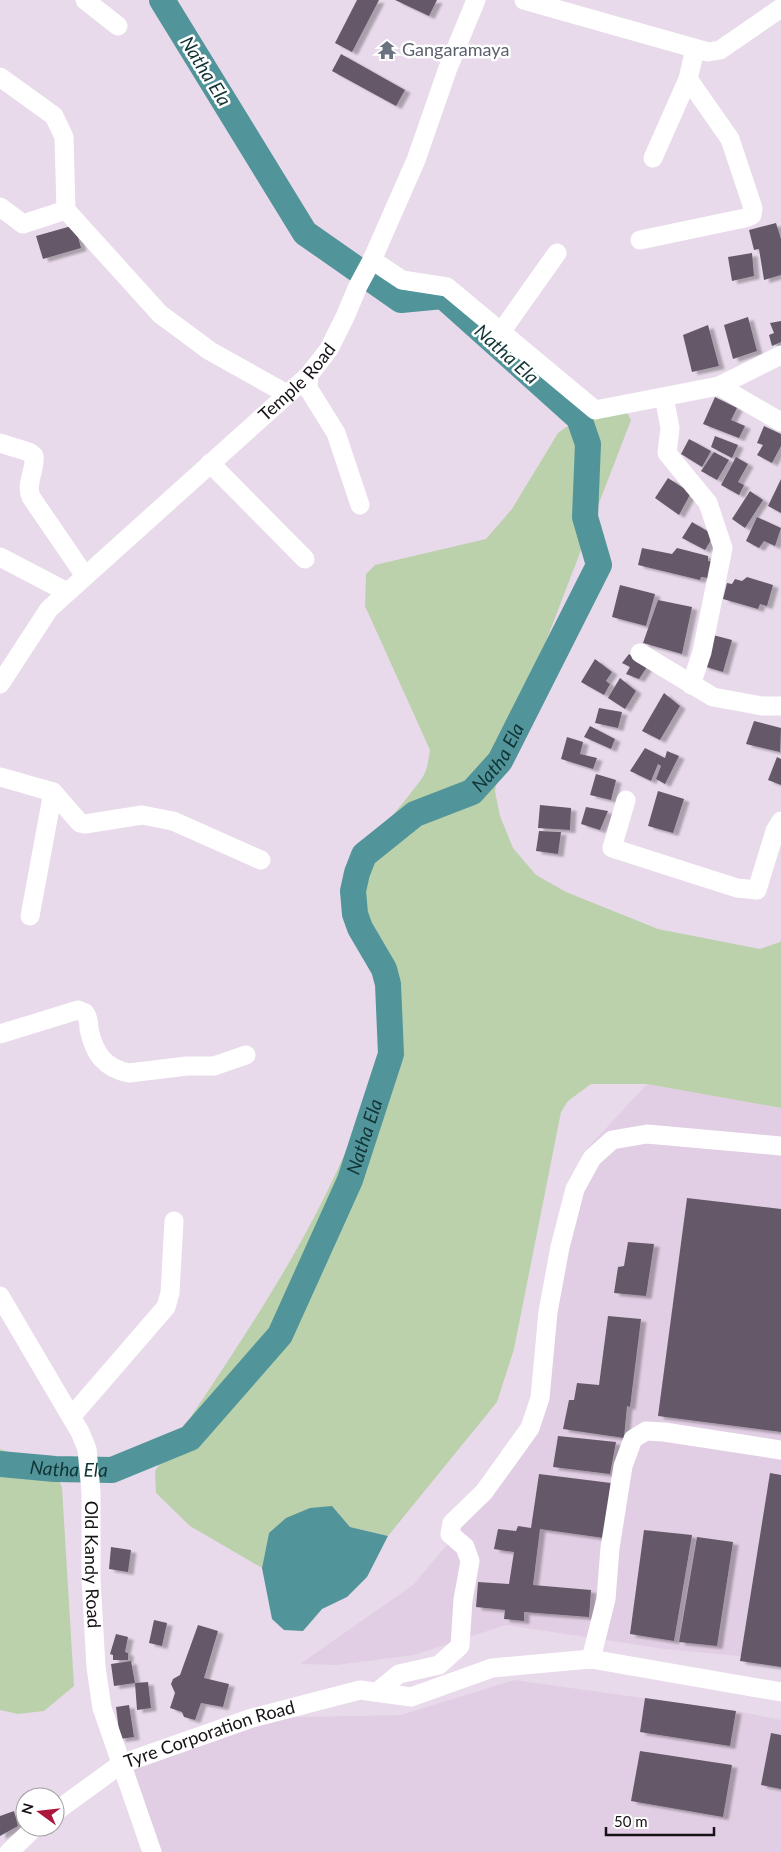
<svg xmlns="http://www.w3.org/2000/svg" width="781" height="1852" font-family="Lato,sans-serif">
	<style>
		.built { fill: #e2cee4 }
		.green { fill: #bbd1ab }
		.water { fill: #51949a }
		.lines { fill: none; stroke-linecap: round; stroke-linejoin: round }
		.river { stroke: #51949a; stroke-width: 26 }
		.building { fill: #655967; filter: url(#shadow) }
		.minor { stroke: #fff; stroke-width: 19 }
		.labels { text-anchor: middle; stroke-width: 5; stroke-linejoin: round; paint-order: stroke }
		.worship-label { font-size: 18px; fill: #5b616d; stroke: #fff; text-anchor: start }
		.street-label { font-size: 18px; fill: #171217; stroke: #fff }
		.water-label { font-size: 19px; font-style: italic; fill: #113436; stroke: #fff }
	</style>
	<defs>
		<filter id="shadow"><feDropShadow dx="5.5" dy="3" stdDeviation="1" flood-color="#0004"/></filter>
	</defs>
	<rect width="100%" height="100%" fill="#e8daea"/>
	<g class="built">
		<polygon points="647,1084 781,1108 781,1662 768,1659 664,1649 506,1625 414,1655 337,1665 300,1664 413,1585 525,1452 549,1262 583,1153"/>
		<polygon points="514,1680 736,1711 781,1720 781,1852 152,1852 121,1764 252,1718 401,1715"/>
	</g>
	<g class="green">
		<path d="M615,405L624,407L631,420L500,761L495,791L500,816L513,848L536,875L566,892L658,929L760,949L780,942L781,940V1108L647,1084H591L568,1101L561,1112L514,1349L497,1402L388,1536L350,1527L332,1506L269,1533L262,1568L190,1526L156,1493L155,1471C231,1355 315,1240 363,1108C371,1084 383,1059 386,1034C388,1014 392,988 384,969C369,933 345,919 356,875C363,848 393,816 410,794C415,787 423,779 426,770C428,764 429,757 430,750L365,606L366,574L375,565L486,539L512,509L558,433L579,418Z"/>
		<polygon points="0,1449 55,1469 62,1488 74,1686 44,1711 18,1714 0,1710"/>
	</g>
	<polygon class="water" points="332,1506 350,1527 388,1536 367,1577 347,1597 322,1609 303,1631 284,1630 272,1619 262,1568 269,1533 286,1518 310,1508"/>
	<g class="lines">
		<path class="river" id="s1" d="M0,1464L55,1469L112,1470L190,1438L280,1335L350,1180L391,1054L388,984L384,969L360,928L355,914L353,891L357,873L364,855L415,814L472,792L500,761L599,565L585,517L588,444L579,418L443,296L401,300L305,233L162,0"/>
	</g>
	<g class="building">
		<polygon points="357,0 379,0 352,52 335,43"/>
		<polygon points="395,0 437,0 429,16"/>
		<polygon points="341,54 405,90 396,106 332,71"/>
		<polygon points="776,223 781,239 781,275 764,280 759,249 754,250 749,230"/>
		<polygon points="75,225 81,248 43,259 36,236"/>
		<polygon points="752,253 754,276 732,281 728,257"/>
		<polygon points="748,317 757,351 733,359 724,325"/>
		<polygon points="781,321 781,342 772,346 769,335 774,333 770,323"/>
		<polygon points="708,325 719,366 692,372 683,335"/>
		<polygon points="715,397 737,408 731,420 745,426 739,438 703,424"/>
		<polygon points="764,426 781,434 781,446 772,463 757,455 763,445 757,443"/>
		<polygon points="715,436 738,445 732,458 711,447"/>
		<polygon points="689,439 711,451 702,467 681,454"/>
		<polygon points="714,452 729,460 717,480 701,471"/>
		<polygon points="736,457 748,464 738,482 744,485 739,495 721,485"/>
		<polygon points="668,478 691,493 679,515 655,498"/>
		<polygon points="781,479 781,513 768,506"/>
		<polygon points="750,491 763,500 745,528 732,519"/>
		<polygon points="757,517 781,528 775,546 764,541 759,548 746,541"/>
		<polygon points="692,522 714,535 705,550 682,538"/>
		<polygon points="642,548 672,554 677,548 708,556 708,561 713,562 708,578 701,577 700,580 638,565"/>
		<polygon points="747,577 773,585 767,606 760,604 758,609 723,599 727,583 732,584 735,579 742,581"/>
		<polygon points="620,585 655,594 646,626 612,617"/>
		<polygon points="658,600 692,607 682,654 643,643"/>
		<polygon points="713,635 732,640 723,672 703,666"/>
		<polygon points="629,654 647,667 639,679 626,674 630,667 622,663"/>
		<polygon points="595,659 612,672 606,681 610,684 604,695 581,682"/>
		<polygon points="620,678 636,691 625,709 608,698"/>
		<polygon points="664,693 680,706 660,740 642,731"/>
		<polygon points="599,708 622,712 618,728 595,723"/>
		<polygon points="754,721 781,728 780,752 746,744"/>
		<polygon points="590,726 615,739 611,749 584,737"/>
		<polygon points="567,737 583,742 580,754 597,758 593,769 561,759"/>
		<polygon points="645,748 665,758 667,751 679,756 665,784 656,779 661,766 658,764 651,781 630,771"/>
		<polygon points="777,757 781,759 781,785 768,780"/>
		<polygon points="596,774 616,780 611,800 590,795"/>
		<polygon points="658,791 684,799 673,833 648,826"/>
		<polygon points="540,805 571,808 570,830 538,828"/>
		<polygon points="586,807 608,811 600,830 581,824"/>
		<polygon points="539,831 561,832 558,854 536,851"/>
		<polygon points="687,1198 781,1209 781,1432 658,1416"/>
		<polygon points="628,1242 654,1244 646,1296 614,1293 618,1267 624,1266"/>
		<polygon points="608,1316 641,1319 630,1407 627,1406 624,1438 563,1429 569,1400 574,1400 577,1383 599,1385"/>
		<polygon points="558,1436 616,1442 610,1474 553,1467"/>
		<polygon points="770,1473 781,1475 781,1667 740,1661"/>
		<polygon points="539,1474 611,1483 604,1538 540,1529 533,1585 591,1590 589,1617 524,1612 524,1621 504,1619 505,1610 476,1607 478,1582 509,1584 514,1552 494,1549 498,1529 516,1531 518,1526 531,1528"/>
		<polygon points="644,1530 692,1535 674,1641 630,1634"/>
		<polygon points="697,1537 733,1542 717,1646 679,1642"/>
		<polygon points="111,1547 131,1550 128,1572 109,1569"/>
		<polygon points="154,1620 167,1623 162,1646 149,1643"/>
		<polygon points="198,1625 218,1631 204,1678 229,1684 223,1707 201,1703 195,1720 184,1717 182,1712 170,1708 175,1693 171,1684 173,1679 180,1675"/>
		<polygon points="116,1634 128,1637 125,1652 128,1653 128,1660 113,1660 113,1655 110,1654"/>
		<polygon points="131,1661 135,1683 148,1682 151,1708 137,1710 135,1683 114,1686 111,1664"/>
		<polygon points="645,1698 736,1711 730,1746 640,1732"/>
		<polygon points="129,1705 134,1737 120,1739 116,1707"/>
		<polygon points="771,1733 781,1735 781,1789 761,1785"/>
		<polygon points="640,1751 732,1765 723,1817 631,1801"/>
		<polygon points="14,1811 18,1826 0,1836 0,1816"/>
	</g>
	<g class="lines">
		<g class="minor">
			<polyline points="85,0 118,26"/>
			<polyline points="524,0 708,52 720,50 781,8"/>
			<polyline points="0,77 54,116 64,137 66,210 160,314 210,351 287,394"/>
			<polyline points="653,158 688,79 695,49"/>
			<polyline points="0,207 23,224 66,210"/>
			<polyline points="640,240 745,218 752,215 753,208 730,139 688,79"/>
			<polyline points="372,260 402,280 447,287 595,410 719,386 781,422"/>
			<polyline points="501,332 557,253"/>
			<polyline points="309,375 308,388 336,433 360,505"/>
			<polyline points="719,386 781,355"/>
			<polyline points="664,397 670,428 667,453 708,503 723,548 702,652 691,685"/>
			<path d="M0,443L29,452L34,456C36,469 25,484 31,497L85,576"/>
			<polyline points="210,463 305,559"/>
			<polyline points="0,557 67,592"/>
			<polyline points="640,653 713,697 762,706 781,706"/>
			<path id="s2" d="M0,684L49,609L309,375L329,349L345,317L358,286L372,260L416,160L448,68L476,0"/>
			<polyline points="0,777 53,792 80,823 85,824 142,815 173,821 261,860"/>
			<polyline points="626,800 612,848 737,888 757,890 775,831 781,821"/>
			<polyline points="30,916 53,792"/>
			<path d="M0,1034L78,1010C78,1010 85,1013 85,1013C88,1017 89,1024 89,1029C94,1053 104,1068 129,1073L187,1066H214L246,1055"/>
			<path id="s3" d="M0,1296L80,1432L87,1449L91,1492V1579L96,1667L102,1708L152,1852"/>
			<polyline points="71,1417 166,1307 170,1293 174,1221"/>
			<polyline points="591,1659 606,1599 610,1548 623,1466 633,1439 646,1431 664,1432 781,1450"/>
			<polyline points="377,1692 399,1674 439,1665 460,1646 463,1600 470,1561 465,1547 450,1534 452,1523 484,1492 530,1428 540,1398 548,1312 560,1247 575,1189 592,1158 612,1140 647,1134 781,1146"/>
			<path id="s4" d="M55,1812L121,1764L252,1718L360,1690L411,1697L492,1668L591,1659L781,1692"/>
			<polyline points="9,1852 35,1827"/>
		</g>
	</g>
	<defs>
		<g id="temple-bare" transform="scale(1.5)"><path d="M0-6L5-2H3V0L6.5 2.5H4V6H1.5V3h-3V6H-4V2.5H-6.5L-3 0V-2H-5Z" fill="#6b7280" stroke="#fff" stroke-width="2.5" paint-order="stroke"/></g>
	</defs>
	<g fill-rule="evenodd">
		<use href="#temple-bare" x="387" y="50"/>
	</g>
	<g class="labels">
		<g class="worship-label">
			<text x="402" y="56">Gangaramaya</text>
		</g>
		<g class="street-label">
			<text dy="6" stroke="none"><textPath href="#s2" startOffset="426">Temple Road</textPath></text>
			<text dy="6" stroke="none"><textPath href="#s3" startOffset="292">Old Kandy Road</textPath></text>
			<text dy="6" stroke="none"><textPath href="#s4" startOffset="175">Tyre Corporation Road</textPath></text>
		</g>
		<g class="water-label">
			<text transform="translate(206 71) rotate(58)" y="7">Natha Ela</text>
			<text transform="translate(507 354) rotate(42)" y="7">Natha Ela</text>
			<text dy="7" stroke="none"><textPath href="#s1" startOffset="1015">Natha Ela</textPath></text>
			<text dy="7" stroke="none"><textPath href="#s1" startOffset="549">Natha Ela</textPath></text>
			<text dy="7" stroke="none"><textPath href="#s1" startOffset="69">Natha Ela</textPath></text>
		</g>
	</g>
	<g transform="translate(40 1812) rotate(285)"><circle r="24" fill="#ffffff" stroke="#a2a0a2"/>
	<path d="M0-4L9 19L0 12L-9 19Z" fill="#ac163d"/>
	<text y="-8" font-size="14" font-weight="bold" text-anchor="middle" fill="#171217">N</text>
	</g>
	<path d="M606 1827v8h108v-8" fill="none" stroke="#171217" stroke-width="2.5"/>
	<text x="614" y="1827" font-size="15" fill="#171217" stroke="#ffffff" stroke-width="4" paint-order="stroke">50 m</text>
</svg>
